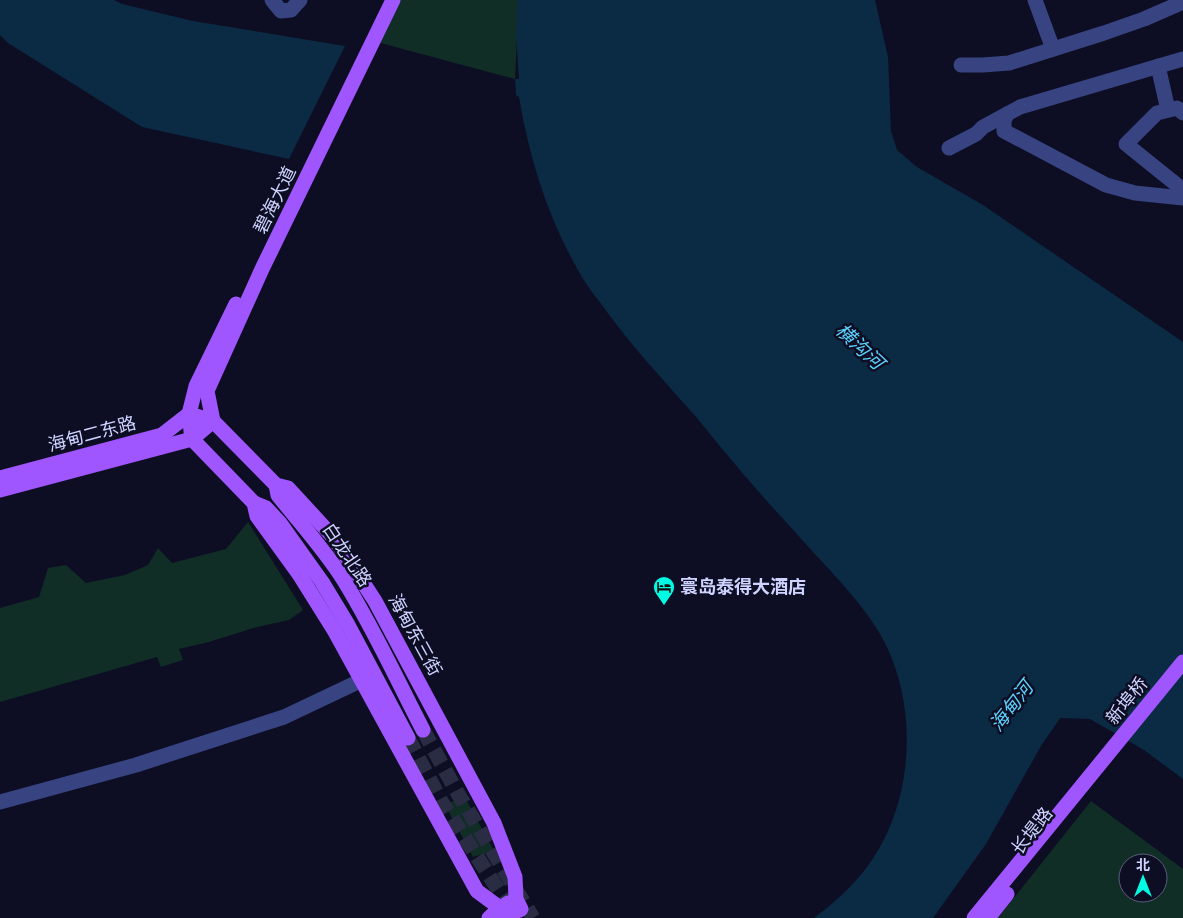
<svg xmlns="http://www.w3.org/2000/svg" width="1183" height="918" font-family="'Public Sans','Noto Sans SC',sans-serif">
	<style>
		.green { fill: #102d26; fill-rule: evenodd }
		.water { fill: #0b2a44 }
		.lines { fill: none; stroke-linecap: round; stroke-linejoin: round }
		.major-tunnel { stroke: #2a2c44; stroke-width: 15; stroke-dasharray: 15 8; stroke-linecap: butt }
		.minor { stroke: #384382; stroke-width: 15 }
		.major { stroke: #a056ff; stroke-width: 15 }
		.labels { text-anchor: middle; stroke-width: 5; stroke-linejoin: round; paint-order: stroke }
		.street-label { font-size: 18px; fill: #cfd3ff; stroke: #0d0e23 }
		.poi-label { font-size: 18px; font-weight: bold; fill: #cfd3ff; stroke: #0d0e23; text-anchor: start }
		.water-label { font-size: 19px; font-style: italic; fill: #5dd3ff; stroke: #0d0e23 }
	</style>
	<rect width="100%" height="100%" fill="#0d0e23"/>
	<g class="green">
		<polygon points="392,0 519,0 515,79 373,41"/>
		<polygon points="248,522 303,610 289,620 257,627 209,642 179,649 183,660 161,667 157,657 0,702 0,608 39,597 48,568 66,565 86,583 125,575 148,565 158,548 172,563 226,549"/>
		<polygon points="464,796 494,851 473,857 445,805"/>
		<path d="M1091,801L1183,869V918H998ZM1128,863H1158V893H1128Z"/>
	</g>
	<g class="water">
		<polygon points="0,0 114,0 122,4 193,21 345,46 289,159 142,127 8,43 0,35"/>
		<path d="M518,0H875L888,57L891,131L897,150L917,167L983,205L1183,342V779L1144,750L1090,719L1060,718L1041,746L986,844L933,918H814C834,903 852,887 867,867C915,803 920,703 880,634C859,598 823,564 795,532C771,506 747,479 724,451C714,440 706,428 696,417C666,383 635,350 607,312C601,303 593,294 587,285C551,228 530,163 519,97L516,95L515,79H519L516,34Z"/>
	</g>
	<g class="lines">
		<g class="major-tunnel">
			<polyline points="423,730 457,792 533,918"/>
			<polyline points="408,738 441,801 514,914"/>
		</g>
		<g class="minor">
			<polyline points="272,0 281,11 291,10 300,0"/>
			<polyline points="1035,0 1053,49"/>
			<polyline points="961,65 983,65 1009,63 1104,33 1144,19 1183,2"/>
			<polyline points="1158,66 1168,110"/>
			<polyline points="1183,113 1177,108 1157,113 1126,144 1183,190"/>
			<polyline points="1007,114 1004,121 1004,131 1106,185 1135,193 1183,198"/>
			<polyline points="949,148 976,134 983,127 1020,107 1183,59"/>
			<polyline points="0,802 136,765 284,717 362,680"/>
		</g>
		<g class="major">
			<polyline points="393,0 262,269 207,391 213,421 276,485 288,488 334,538 375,601 494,823 515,877 516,899 521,909 504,918"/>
			<polyline points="189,414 213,421 192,439 189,414 196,386 236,304"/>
			<polyline points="0,478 162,435 189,414"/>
			<path d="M276,485L278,495C300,523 324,549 343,579C373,627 397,680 423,730"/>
			<polyline points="0,490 192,439 254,503 257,516 299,574 334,630 477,891 500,908 505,917"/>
			<polyline points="254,503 266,508 280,523 322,582 348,625 408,738"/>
			<polyline points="489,918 500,908 508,903"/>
			<polyline points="974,918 1183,662"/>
			<polyline points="988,918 1007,894"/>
		</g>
	</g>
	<defs>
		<g id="hotel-pin" transform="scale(1.125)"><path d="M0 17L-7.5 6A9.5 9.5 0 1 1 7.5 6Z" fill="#00fae3" stroke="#0d0e23"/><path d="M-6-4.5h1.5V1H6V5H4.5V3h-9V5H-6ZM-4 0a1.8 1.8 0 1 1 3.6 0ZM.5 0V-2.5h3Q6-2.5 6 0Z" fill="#111"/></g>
	</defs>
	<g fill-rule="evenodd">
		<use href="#hotel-pin" x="664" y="587"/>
	</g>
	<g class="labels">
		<g class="street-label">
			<text transform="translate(275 200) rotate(-64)" y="6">碧海大道</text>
			<text transform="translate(92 434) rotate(-15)" y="6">海甸二东路</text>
			<text transform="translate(347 555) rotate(56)" y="6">白龙北路</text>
			<text transform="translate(415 635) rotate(61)" y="6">海甸东三街</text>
			<text transform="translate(1127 701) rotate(-51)" y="6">新埠桥</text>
			<text transform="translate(1032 831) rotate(-52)" y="6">长堤路</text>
		</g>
		<g class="poi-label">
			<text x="680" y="593">寰岛泰得大酒店</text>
		</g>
		<g class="water-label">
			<text transform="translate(860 346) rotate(43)" y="7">横沟河</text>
			<text transform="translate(1011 706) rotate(-52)" y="7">海甸河</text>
		</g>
	</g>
	<g transform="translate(1143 878)"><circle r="24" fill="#0d0e23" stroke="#5b5d7b"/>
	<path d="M0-4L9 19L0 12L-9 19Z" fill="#00fae3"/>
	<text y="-8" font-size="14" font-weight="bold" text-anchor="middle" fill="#cfd3ff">北</text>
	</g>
</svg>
